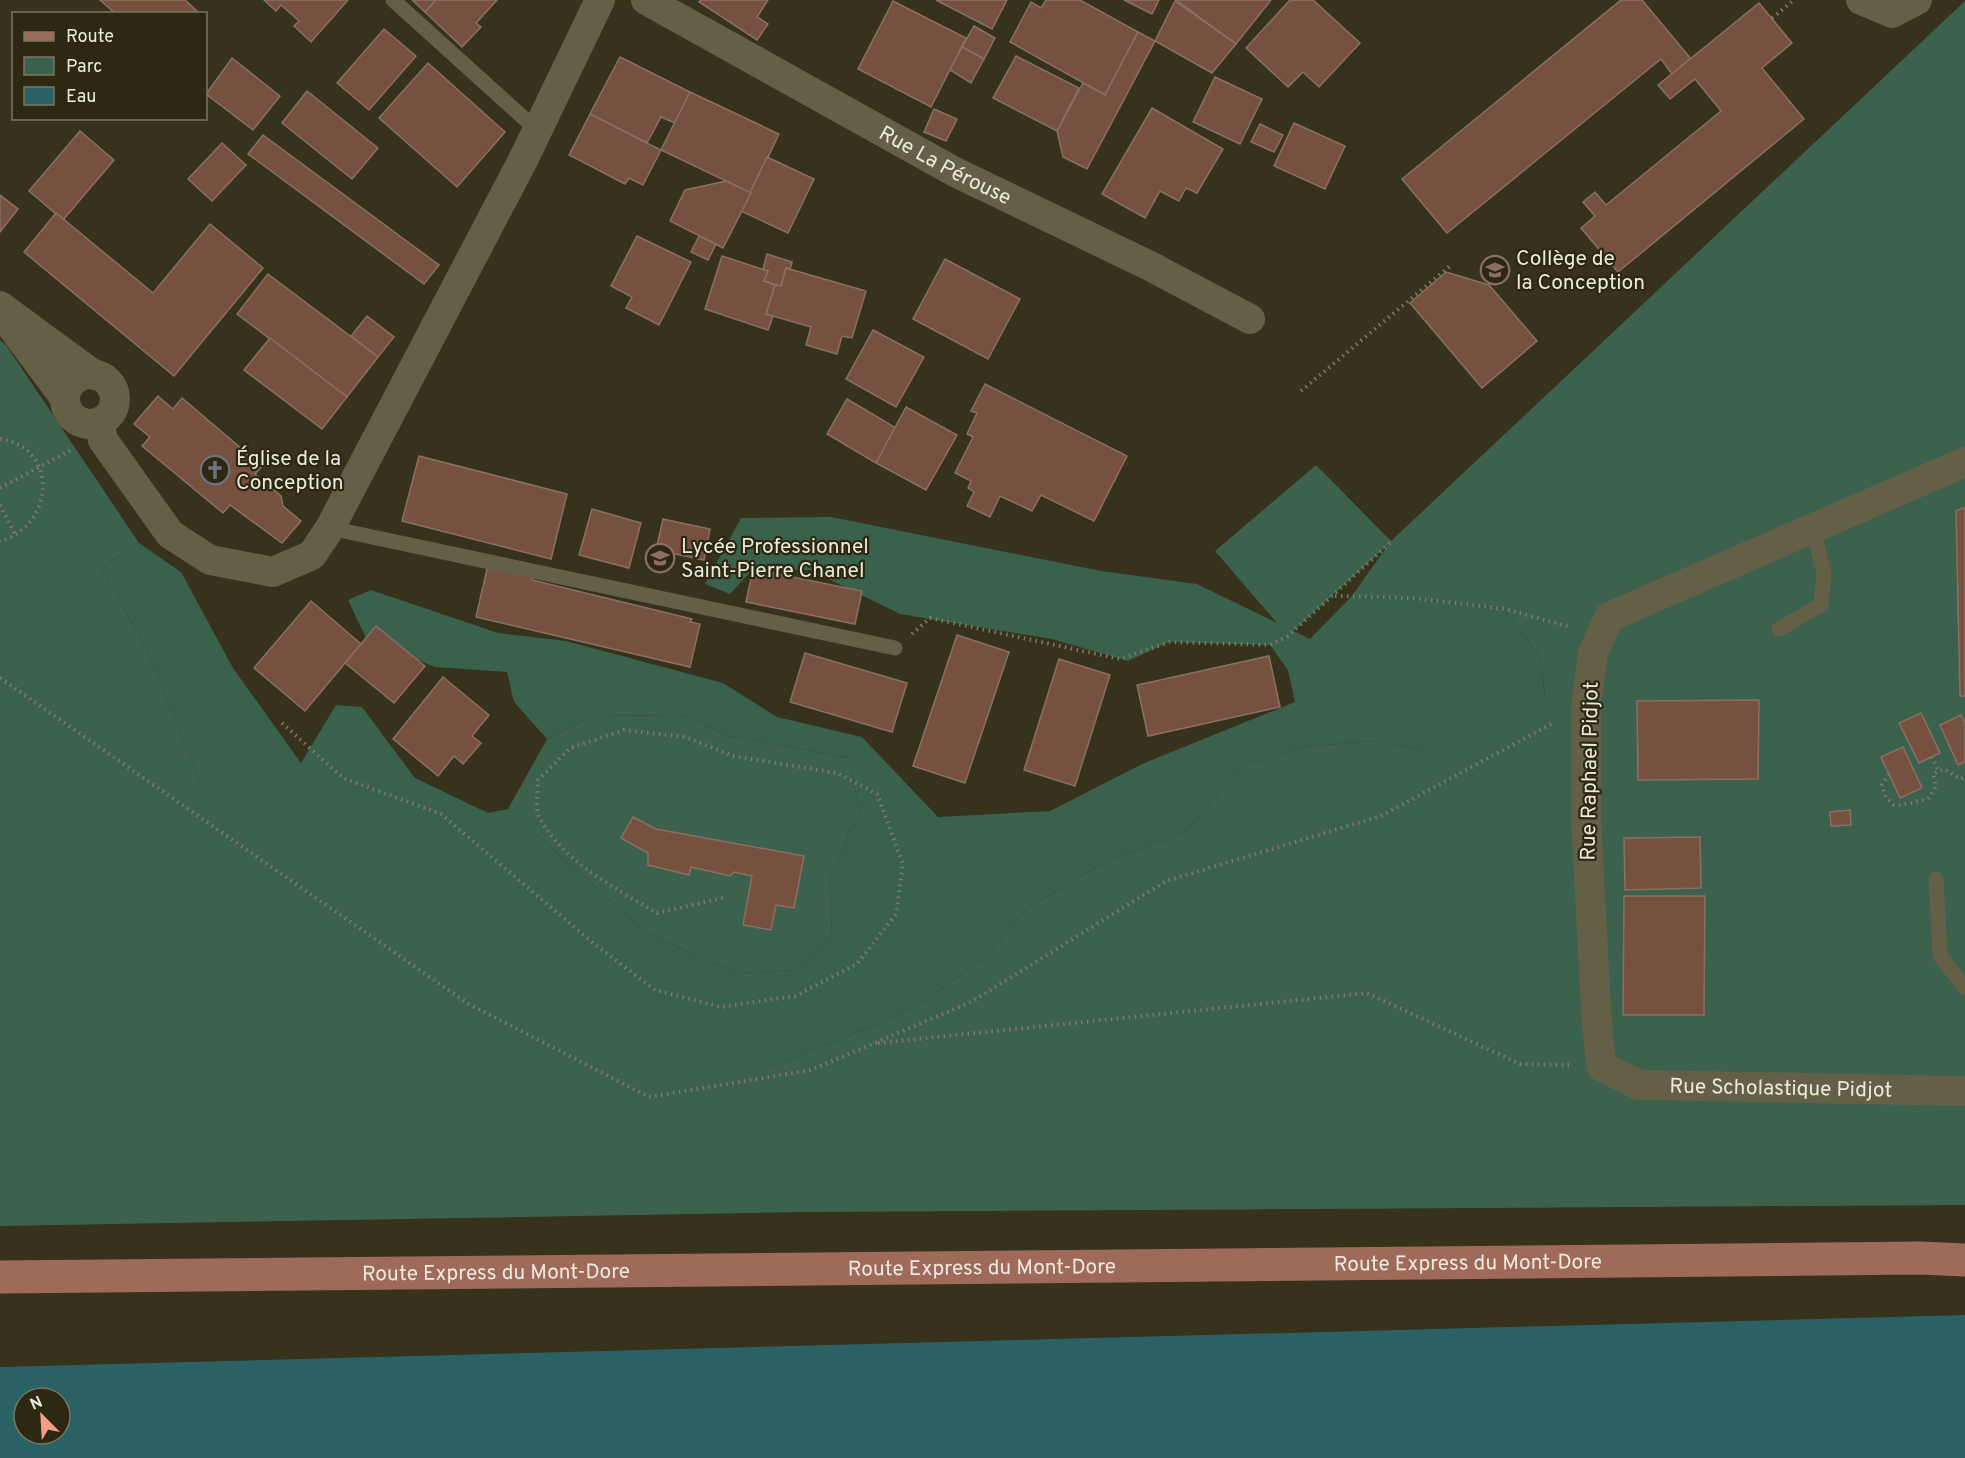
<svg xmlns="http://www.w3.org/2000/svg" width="1965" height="1458" font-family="Overpass,sans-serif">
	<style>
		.green { fill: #3c614d }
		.forest { fill: #39614c }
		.water { fill: #296164; fill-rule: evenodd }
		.building { fill: #77513f; stroke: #8a7064; stroke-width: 1.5 }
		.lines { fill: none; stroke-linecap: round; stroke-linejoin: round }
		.path { stroke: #7e7b67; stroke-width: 4; stroke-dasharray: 1.5 4.5; stroke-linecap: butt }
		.service { stroke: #646048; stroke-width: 15 }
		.minor { stroke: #646048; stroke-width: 30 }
		.primary { stroke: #9f6a5a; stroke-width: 33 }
		.labels { text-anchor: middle; stroke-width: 4.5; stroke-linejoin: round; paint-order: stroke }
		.street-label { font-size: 21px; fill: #eceadc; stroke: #2c2811 }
		.poi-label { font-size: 21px; fill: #eceadc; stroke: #2c2811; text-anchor: start }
	</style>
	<rect width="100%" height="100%" fill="#36321b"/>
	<g class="green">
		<polygon points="1965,1 1965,1205 805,1212 0,1226 0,340 6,345 139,543 101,568 146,648 201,784 762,1071 913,1009 987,956 1025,910 1108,860 1184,833 1244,765 1303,747 1373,741 1434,753 1545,699 1541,659 1505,609 1413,598 1351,597 1388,545 1288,636 1215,551 1316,465 1391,541"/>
		<polygon points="681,715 730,736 849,758 860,815 848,832 842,854 829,876 832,934 796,970 737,973 647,933 508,809 547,739 594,716"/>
	</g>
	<polygon class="forest" points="831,517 1101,571 1197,584 1310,639 1351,597 1413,598 1505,609 1541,659 1545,699 1518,727 1434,753 1373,741 1303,747 1244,765 1184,833 1108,860 1025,910 987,956 913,1009 762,1071 638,1075 470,976 322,882 201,784 146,648 101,568 139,543 181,572 233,668 301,763 336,705 362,707 415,778 488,813 508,809 647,933 737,973 796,970 832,934 829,876 842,854 848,832 860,815 849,758 730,736 681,715 594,716 547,739 514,702 507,672 435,667 366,638 348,600 371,590 498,633 566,641 723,683 777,717 862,737 938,817 1050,811 1142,764 1295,702 1288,670 1270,645 1169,642 1128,661 1052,639 900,614 810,570 753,569 730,594 705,584 741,518"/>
	<path class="water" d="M1965,1315V1458H0V1367ZM24,1398H60V1434H24Z"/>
	<g class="building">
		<polygon points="100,0 185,0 200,14 116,14"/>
		<polygon points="264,0 348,0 311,42 294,26 299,21 281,5 276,11"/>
		<polygon points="412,0 436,0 425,12"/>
		<polygon points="436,0 497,0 476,23 481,27 462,47 425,12"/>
		<polygon points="701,0 768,0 757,17 768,24 757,40 699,2"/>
		<polygon points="936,0 1007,0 992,29"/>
		<polygon points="1046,0 1080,0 1138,32 1105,95 1010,42 1031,2 1041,8"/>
		<polygon points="1124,0 1159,0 1152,14"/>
		<polygon points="1176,0 1271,0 1236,44"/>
		<polygon points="1290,0 1313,0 1360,43 1319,87 1303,72 1288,87 1246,48"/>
		<polygon points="1621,0 1642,0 1691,59 1672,74 1661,59 1447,233 1402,179"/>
		<polygon points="893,1 966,38 931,107 858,69"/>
		<polygon points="1175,1 1236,44 1212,73 1155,41"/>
		<polygon points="1759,3 1792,43 1762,68 1804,119 1618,272 1581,228 1595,216 1583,202 1595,192 1606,205 1721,111 1695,79 1670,99 1658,85"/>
		<polygon points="974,26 995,38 984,59 962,47"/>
		<polygon points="384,29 416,56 369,110 337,83"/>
		<polygon points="1138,32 1155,41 1087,169 1063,157 1057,131 1083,83 1105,95"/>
		<polygon points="962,47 984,59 971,83 950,70"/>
		<polygon points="1016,56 1079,88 1057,131 993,98"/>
		<polygon points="620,57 690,92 675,123 661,117 647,143 590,114"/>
		<polygon points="232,58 280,96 253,130 206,94"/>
		<polygon points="428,63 505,132 457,187 379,118"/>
		<polygon points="1215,77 1262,99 1240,144 1193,122"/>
		<polygon points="307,91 378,148 352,179 282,123"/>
		<polygon points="690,92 779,134 751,193 661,150"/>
		<polygon points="1152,108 1223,149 1197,193 1186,188 1179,201 1160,191 1145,218 1102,194"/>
		<polygon points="934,109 957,119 946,141 924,132"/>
		<polygon points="590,114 661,150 643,185 629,178 625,184 569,155"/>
		<polygon points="1294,123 1345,146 1325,189 1274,166"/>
		<polygon points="1260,124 1283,135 1274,152 1251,142"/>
		<polygon points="80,131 114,160 63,220 29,191"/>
		<polygon points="263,135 439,265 424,284 248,154"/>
		<polygon points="222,143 246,165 212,201 188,179"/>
		<polygon points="767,157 814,179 788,233 741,211"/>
		<polygon points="726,181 751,193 723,248 670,221 685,190"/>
		<polygon points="0,195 18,209 0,232"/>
		<polygon points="56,213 153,293 210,224 263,268 174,376 24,252"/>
		<polygon points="637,236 691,262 659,325 626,308 632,297 611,286"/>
		<polygon points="699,236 716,244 708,260 691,252"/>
		<polygon points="767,254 792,262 790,269 786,268 781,286 764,281 768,271 763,269"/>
		<polygon points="722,256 768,271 764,281 775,285 766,314 773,316 768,330 705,309"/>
		<polygon points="945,259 1020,299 988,359 913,319"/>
		<polygon points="786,268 866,291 852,338 842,336 837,354 806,345 811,327 766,314 775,285 781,286"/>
		<polygon points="1446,272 1489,285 1537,341 1482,388 1410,303"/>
		<polygon points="268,274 378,357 347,397 237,314"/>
		<polygon points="367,316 394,337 378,357 351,336"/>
		<polygon points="873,330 924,357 896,407 846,379"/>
		<polygon points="270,338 347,397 322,429 244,370"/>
		<polygon points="985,384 1127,456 1094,521 1041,495 1032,511 1000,496 990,517 967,506 974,492 968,488 971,481 955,473 973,437 967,434 977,413 971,411"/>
		<polygon points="158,396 173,409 182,398 262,466 255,474 281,496 283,506 301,521 282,543 230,505 223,513 142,446 150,437 134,424"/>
		<polygon points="847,399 896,428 876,463 827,434"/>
		<polygon points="906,407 957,435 926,490 876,463"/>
		<polygon points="419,456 567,494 551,559 402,521"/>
		<polygon points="1965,507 1965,696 1960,696 1956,511"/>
		<polygon points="592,509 641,523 629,568 579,555"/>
		<polygon points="663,519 710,529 704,560 656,550"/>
		<polygon points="488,565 533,576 532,580 692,619 690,622 700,624 690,667 476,617"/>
		<polygon points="753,569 862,591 855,624 746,602"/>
		<polygon points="311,601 361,644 305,711 254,668"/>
		<polygon points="376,626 425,666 394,703 345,663"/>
		<polygon points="957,635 1009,652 965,783 913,766"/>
		<polygon points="805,653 907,683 892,732 790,702"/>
		<polygon points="1269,656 1280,707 1148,736 1137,685"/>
		<polygon points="1059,659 1110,675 1075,786 1024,770"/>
		<polygon points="443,677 489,715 472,736 481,743 463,764 454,756 438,776 393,739"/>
		<polygon points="1759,700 1758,779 1638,780 1637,701"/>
		<polygon points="1921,713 1940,753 1919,763 1899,723"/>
		<polygon points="1961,715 1965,723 1965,762 1958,765 1940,725"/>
		<polygon points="1903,747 1922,788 1900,798 1881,757"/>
		<polygon points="1850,810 1851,825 1831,826 1830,812"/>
		<polygon points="633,817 656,829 804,856 794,908 776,905 771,930 743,925 752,876 734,872 730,876 691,867 689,875 648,865 648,853 621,838"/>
		<polygon points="1700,837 1701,888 1625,890 1624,838"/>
		<polygon points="1624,896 1705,896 1704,1015 1623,1015"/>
	</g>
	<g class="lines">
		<g class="path">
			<polyline points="1772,18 1794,0"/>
			<polyline points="1301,391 1450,266"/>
			<path d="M0,439C59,447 55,526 0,541"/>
			<polyline points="0,488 73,449"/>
			<polyline points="0,505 16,536"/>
			<polyline points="1335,596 1413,598 1505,609 1570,627"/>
			<polyline points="912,634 930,618 1120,659 1169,642 1270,645 1288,636 1391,542"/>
			<polyline points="0,678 467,1003 649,1097 811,1070 973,1001 1166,881 1381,816 1555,722"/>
			<path d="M282,723L343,778L441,814L593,943L655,990L721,1007L795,996L857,964L896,914L903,864L877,794L837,773L733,756L686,737L624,730L570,748L538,780C538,790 535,808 539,817C563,862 615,888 657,913L727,897"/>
			<polyline points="1931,757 1939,771"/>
			<path d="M1889,774L1882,785L1886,798L1894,805C1907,805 1916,801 1928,799L1936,787L1933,774L1944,769L1961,779L1965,777"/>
			<polyline points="878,1043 1367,993 1520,1064 1569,1065"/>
		</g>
		<g class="service">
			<polyline points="393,0 538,131"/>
			<polyline points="330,528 895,648"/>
			<polyline points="1779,629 1821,605 1824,573 1813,528"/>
			<polyline points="1936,879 1940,956 1965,988"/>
		</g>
		<g class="minor">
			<path id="s1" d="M646,0L955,172L1150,266L1250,319"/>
			<polyline points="1861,0 1892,13 1917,0"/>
			<polyline points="0,306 94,375"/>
			<polyline points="12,327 65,398"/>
			<circle cx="90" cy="399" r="25"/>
			<polyline points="99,423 103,440 170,534 210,560 273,572 312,555 330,528 523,160 600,0"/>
			<path id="s2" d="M1965,462L1609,617L1593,653L1586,705V818L1596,1010L1601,1066L1639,1085L1965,1091"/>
		</g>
		<path class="primary" id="s3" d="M0,1277L1920,1258L1965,1260"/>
	</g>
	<defs>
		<g id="school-ring" transform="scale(1.5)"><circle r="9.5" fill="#2c2811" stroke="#8d6e63" stroke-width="1.5"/><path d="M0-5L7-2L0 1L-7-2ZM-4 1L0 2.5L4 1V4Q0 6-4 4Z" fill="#8d6e63"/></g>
		<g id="church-ring" transform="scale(1.5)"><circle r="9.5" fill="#2c2811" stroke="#6b7280" stroke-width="1.5"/><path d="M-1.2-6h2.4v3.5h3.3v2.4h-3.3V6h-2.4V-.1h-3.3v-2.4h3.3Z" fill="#6b7280"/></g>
	</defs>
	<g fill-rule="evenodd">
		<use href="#school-ring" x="1495" y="270"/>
		<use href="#church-ring" x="215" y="470"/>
		<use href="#school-ring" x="660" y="558"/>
	</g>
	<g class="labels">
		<g class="street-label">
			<text dy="7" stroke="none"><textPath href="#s1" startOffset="342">Rue La Pérouse</textPath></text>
			<text transform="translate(1589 771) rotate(-89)" y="7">Rue Raphael Pidjot</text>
			<text dy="7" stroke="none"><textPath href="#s2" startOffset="1026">Rue Scholastique Pidjot</textPath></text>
			<text dy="7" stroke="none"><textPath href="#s3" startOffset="1468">Route Express du Mont-Dore</textPath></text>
			<text dy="7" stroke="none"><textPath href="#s3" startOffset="982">Route Express du Mont-Dore</textPath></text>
			<text dy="7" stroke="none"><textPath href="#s3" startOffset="496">Route Express du Mont-Dore</textPath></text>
		</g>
		<g class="poi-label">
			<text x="1516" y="265">Collège de<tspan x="1516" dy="24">la Conception</tspan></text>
			<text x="236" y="465">Église de la<tspan x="236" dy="24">Conception</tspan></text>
			<text x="681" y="553">Lycée Professionnel<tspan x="681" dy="24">Saint-Pierre Chanel</tspan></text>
		</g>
	</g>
	<rect x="12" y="12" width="195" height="108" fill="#2c2811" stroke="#797662" stroke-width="1.5"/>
	<rect x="24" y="32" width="30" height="9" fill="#9f6a5a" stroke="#797662" stroke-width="1.5"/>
	<text x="66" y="42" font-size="18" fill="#eceadc">Route</text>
	<rect x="24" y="57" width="30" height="18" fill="#3c614d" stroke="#797662" stroke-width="1.5"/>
	<text x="66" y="72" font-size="18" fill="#eceadc">Parc</text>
	<rect x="24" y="87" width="30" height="18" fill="#296164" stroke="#797662" stroke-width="1.5"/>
	<text x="66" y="102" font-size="18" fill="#eceadc">Eau</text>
	<g transform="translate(42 1416) rotate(336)"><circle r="28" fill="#2c2811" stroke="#797662" stroke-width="1.5"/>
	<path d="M0-4.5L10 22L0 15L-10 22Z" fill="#f49e88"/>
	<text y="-9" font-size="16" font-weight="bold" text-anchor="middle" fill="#eceadc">N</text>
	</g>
</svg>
